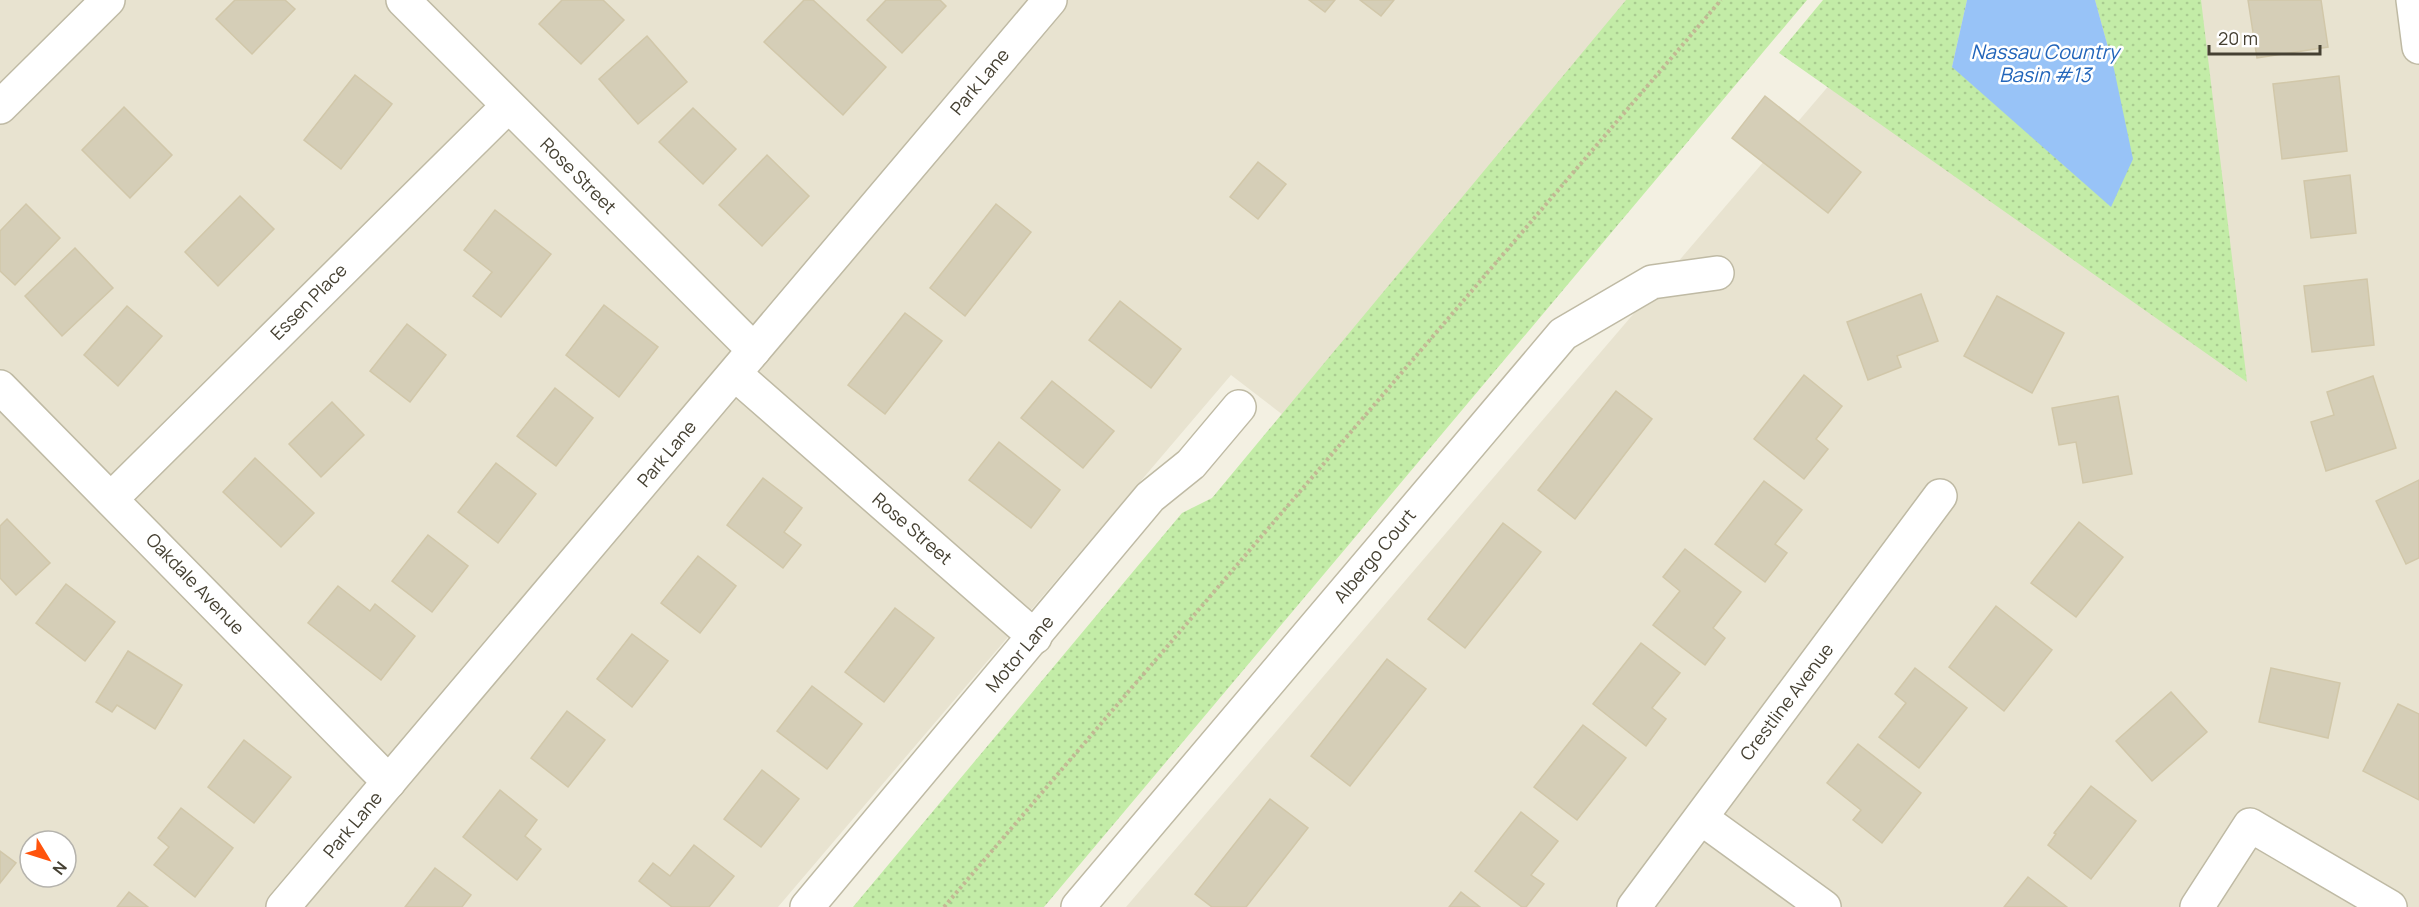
<svg xmlns="http://www.w3.org/2000/svg" width="2419" height="907" font-family="Manrope,sans-serif">
	<style>
		.residential { fill: #e8e3d0; fill-rule: evenodd }
		.grass { fill: url(#grass-dots) }
		.water { fill: #98c3f7 }
		.building { fill: #d5ceb7; stroke: #d1c7a9; stroke-width: 1.5 }
		.lines { fill: none; stroke-linecap: round; stroke-linejoin: round }
		.minor-casing { stroke: #bfbaa4; stroke-width: 36 }
		.path { stroke: #c2b894; stroke-width: 4; stroke-dasharray: 3 3; stroke-linecap: butt }
		.minor { stroke: #fff; stroke-width: 33 }
		.labels { text-anchor: middle; stroke-width: 5; stroke-linejoin: round; paint-order: stroke }
		.street-label { font-size: 18px; fill: #454032; stroke: #fff }
		.water-label { font-size: 20px; font-style: italic; fill: #2265ba; stroke: #fff }
	</style>
	<defs>
		<pattern id="grass-dots" width="8" height="8" patternUnits="userSpaceOnUse" patternTransform="scale(1.5)"><rect width="8" height="8" fill="#c3eca7"/><path d="M2 2h.1M6 6h.1" fill="none" stroke="#a9cb90" stroke-width="1.8" stroke-linecap="round"/></pattern>
	</defs>
	<rect width="100%" height="100%" fill="#f3f0e2"/>
	<g class="residential">
		<path d="M0,0H1647L1283,415L1231,375L778,907H0ZM30,841H66V877H30Z"/>
		<polygon points="1902,0 2419,0 2419,907 1126,907"/>
	</g>
	<g class="grass">
		<polygon points="1626,0 1807,0 1044,907 853,907 1182,513 1212,498"/>
		<polygon points="1823,0 1967,0 1952,67 2114,69 2095,0 2201,0 2247,382 1779,53"/>
	</g>
	<polygon class="water" points="1967,0 2095,0 2114,69 2133,159 2111,207 1952,67"/>
	<g class="building">
		<polygon points="235,0 285,0 295,9 252,54 216,19"/>
		<polygon points="562,0 603,0 624,20 581,64 539,24"/>
		<polygon points="804,0 813,0 886,67 843,115 764,42"/>
		<polygon points="886,0 940,0 946,6 902,53 867,20"/>
		<polygon points="1309,0 1335,0 1325,12"/>
		<polygon points="1360,0 1394,0 1381,16"/>
		<polygon points="2248,0 2321,0 2328,47 2257,58"/>
		<polygon points="647,36 687,82 638,124 599,79"/>
		<polygon points="355,75 392,104 341,169 304,140"/>
		<polygon points="2339,76 2347,151 2282,159 2273,84"/>
		<polygon points="1765,96 1861,172 1828,213 1732,138"/>
		<polygon points="124,107 172,155 130,198 82,150"/>
		<polygon points="693,108 736,149 703,184 659,142"/>
		<polygon points="767,155 809,196 762,246 719,205"/>
		<polygon points="1258,162 1286,184 1258,219 1230,197"/>
		<polygon points="2350,175 2356,233 2311,238 2304,181"/>
		<polygon points="240,196 274,229 218,286 185,252"/>
		<polygon points="26,204 60,238 15,285 0,271 0,231"/>
		<polygon points="996,204 1031,232 965,316 930,288"/>
		<polygon points="495,210 551,254 501,317 473,296 492,272 464,250"/>
		<polygon points="75,248 113,288 62,336 25,296"/>
		<polygon points="2367,279 2374,345 2312,352 2304,286"/>
		<polygon points="1921,294 1938,341 1897,356 1901,367 1868,380 1847,322"/>
		<polygon points="1997,296 2064,333 2032,393 1964,356"/>
		<polygon points="1120,301 1181,349 1151,388 1089,340"/>
		<polygon points="604,305 658,347 619,397 566,355"/>
		<polygon points="127,306 162,336 118,386 84,355"/>
		<polygon points="905,313 942,341 885,414 848,385"/>
		<polygon points="407,324 446,355 410,402 370,371"/>
		<polygon points="1804,375 1842,406 1816,439 1828,449 1804,479 1754,439"/>
		<polygon points="2373,376 2396,448 2326,471 2311,422 2334,415 2327,392"/>
		<polygon points="1052,381 1114,431 1083,468 1021,418"/>
		<polygon points="555,388 593,418 556,466 517,436"/>
		<polygon points="1616,391 1652,419 1575,519 1538,490"/>
		<polygon points="2118,396 2132,474 2083,483 2076,442 2059,445 2052,408"/>
		<polygon points="332,402 364,435 321,477 289,444"/>
		<polygon points="999,442 1060,490 1031,528 969,480"/>
		<polygon points="255,458 314,513 281,547 223,492"/>
		<polygon points="496,463 536,494 498,543 458,512"/>
		<polygon points="763,478 802,508 784,532 801,545 783,568 727,525"/>
		<polygon points="2419,480 2419,558 2406,564 2376,501"/>
		<polygon points="1764,481 1802,510 1775,544 1787,553 1765,582 1715,544"/>
		<polygon points="7,519 50,563 16,595 0,578 0,526"/>
		<polygon points="2079,522 2123,557 2076,617 2031,583"/>
		<polygon points="1503,523 1541,552 1465,648 1428,619"/>
		<polygon points="428,535 468,566 432,612 392,581"/>
		<polygon points="1685,549 1741,592 1713,628 1725,638 1705,665 1653,625 1680,591 1663,577"/>
		<polygon points="698,556 736,586 700,633 661,603"/>
		<polygon points="66,584 115,622 85,661 36,623"/>
		<polygon points="338,586 370,611 375,604 415,636 381,680 308,623"/>
		<polygon points="1996,606 2052,650 2004,711 1949,667"/>
		<polygon points="895,608 934,638 884,702 845,672"/>
		<polygon points="632,634 668,661 632,707 597,679"/>
		<polygon points="1641,643 1680,673 1652,708 1666,719 1646,746 1593,704"/>
		<polygon points="128,651 182,685 155,729 117,705 112,712 96,702"/>
		<polygon points="1387,659 1426,689 1350,786 1311,756"/>
		<polygon points="1915,668 1967,708 1919,768 1879,737 1906,703 1895,694"/>
		<polygon points="2271,668 2340,683 2328,738 2259,722"/>
		<polygon points="812,686 862,724 827,769 777,731"/>
		<polygon points="2171,692 2207,732 2152,781 2116,741"/>
		<polygon points="2398,704 2419,714 2419,800 2363,771"/>
		<polygon points="567,711 605,740 568,787 531,758"/>
		<polygon points="1583,725 1626,758 1577,820 1534,787"/>
		<polygon points="244,740 291,777 254,823 208,787"/>
		<polygon points="1858,744 1921,793 1882,843 1853,820 1861,810 1827,783"/>
		<polygon points="762,770 799,799 761,847 724,819"/>
		<polygon points="2091,786 2136,821 2091,879 2048,845 2056,834 2054,833"/>
		<polygon points="500,790 537,820 525,836 541,849 517,880 463,837"/>
		<polygon points="1270,799 1308,828 1246,907 1212,907 1195,894"/>
		<polygon points="181,808 233,848 195,897 154,865 169,847 158,838"/>
		<polygon points="1521,812 1558,841 1531,875 1544,884 1526,907 1522,907 1475,871"/>
		<polygon points="694,845 734,876 709,907 672,907 639,881 653,863 670,876"/>
		<polygon points="0,851 16,863 0,883"/>
		<polygon points="435,868 471,895 462,907 405,907"/>
		<polygon points="2028,877 2067,907 2004,907"/>
		<polygon points="129,892 148,907 117,907"/>
		<polygon points="1461,892 1480,907 1449,907"/>
	</g>
	<g class="lines">
		<g class="minor-casing">
			<g id="minor">
				<polyline points="403,0 754,350"/>
				<polyline points="2413,0 2419,47"/>
				<polyline points="0,107 108,0"/>
				<polyline points="735,374 1035,637"/>
				<polyline points="0,387 389,782"/>
				<polyline points="111,499 508,106"/>
				<polyline points="1701,818 1824,907"/>
				<polyline points="283,907 1050,0"/>
				<polyline points="807,907 1150,497 1191,464 1239,407"/>
				<polyline points="1078,907 1563,334 1652,282 1717,273"/>
				<polyline points="1634,907 1940,496"/>
				<polyline points="2197,907 2250,825 2390,907"/>
			</g>
		</g>
		<polyline class="path" points="944,907 1721,0"/>
		<use href="#minor" class="minor"/>
	</g>
	<g class="labels">
		<g class="street-label">
			<text transform="translate(980 82) rotate(-50)" y="6">Park Lane</text>
			<text transform="translate(578 176) rotate(45)" y="6">Rose Street</text>
			<text transform="translate(309 302) rotate(-45)" y="6">Essen Place</text>
			<text transform="translate(667 454) rotate(-50)" y="6">Park Lane</text>
			<text transform="translate(912 529) rotate(41)" y="6">Rose Street</text>
			<text transform="translate(1375 556) rotate(-50)" y="6">Albergo Court</text>
			<text transform="translate(195 584) rotate(46)" y="6">Oakdale Avenue</text>
			<text transform="translate(1020 654) rotate(-50)" y="6">Motor Lane</text>
			<text transform="translate(1787 702) rotate(-53)" y="6">Crestline Avenue</text>
			<text transform="translate(353 825) rotate(-50)" y="6">Park Lane</text>
		</g>
		<g class="water-label">
			<text x="2045" y="59">Nassau Country<tspan x="2045" dy="23">Basin #13</tspan></text>
		</g>
	</g>
	<g transform="translate(48 859) rotate(128)"><circle r="28" fill="#ffffff" stroke="#b5b3ad" stroke-width="1.5"/>
	<path d="M0-4.5L10 22L0 15L-10 22Z" fill="#ff540d"/>
	<text y="-9" font-size="16" font-weight="bold" text-anchor="middle" fill="#454032">N</text>
	</g>
	<path d="M2209 45v9h111v-9" fill="none" stroke="#454032" stroke-width="3"/>
	<text x="2218" y="45" font-size="18" fill="#454032" stroke="#ffffff" stroke-width="4.5" paint-order="stroke">20 m</text>
</svg>
